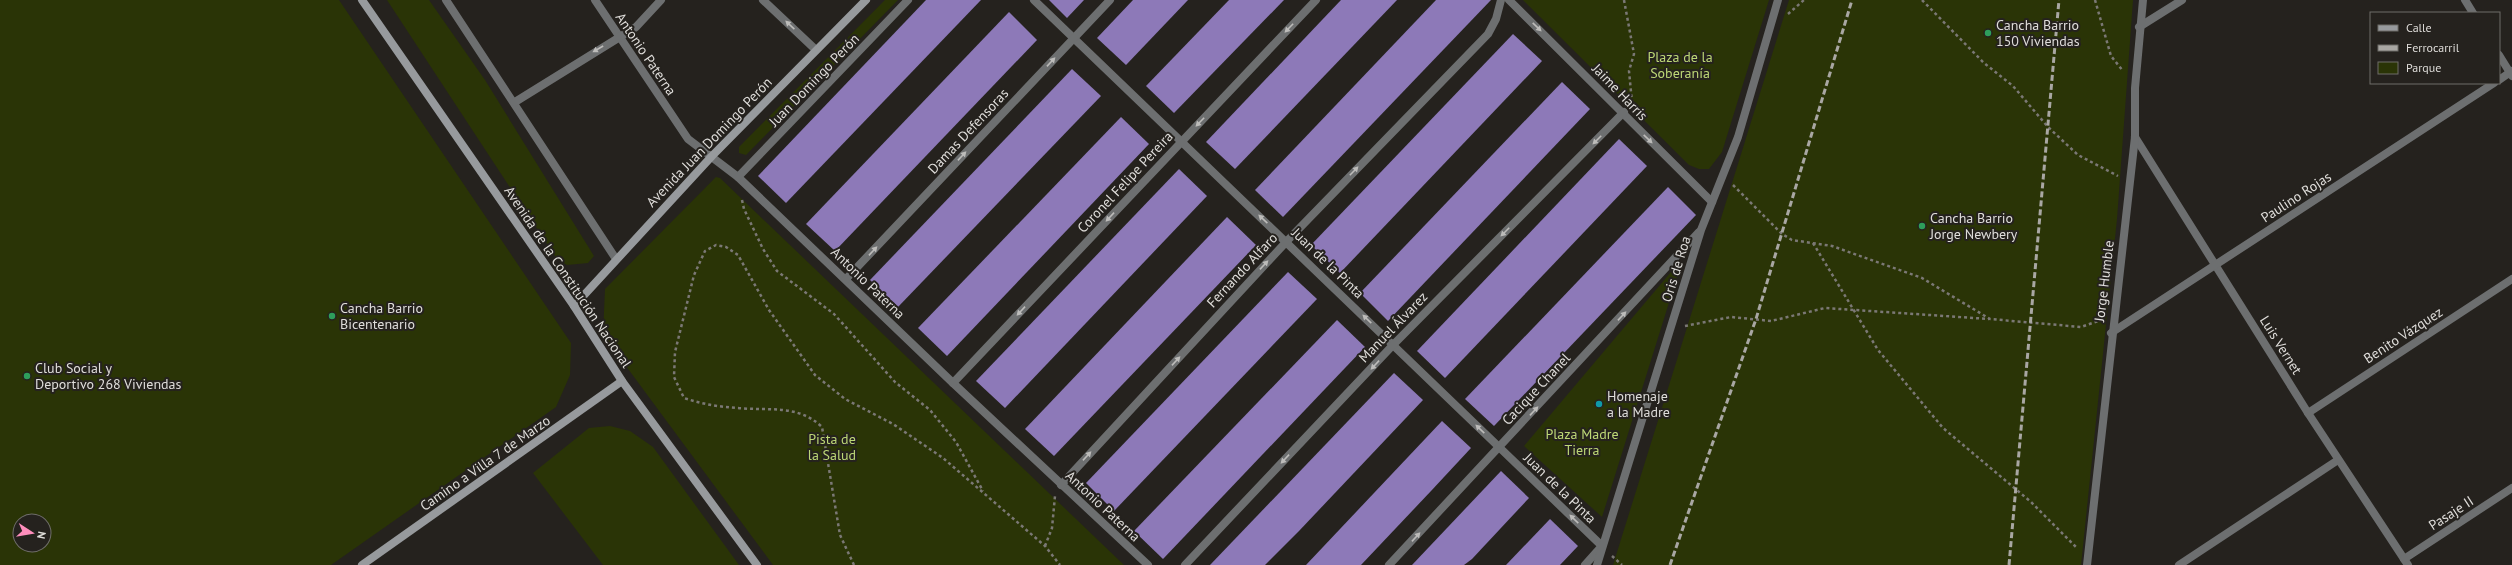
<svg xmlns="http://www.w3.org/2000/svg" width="2512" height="565" font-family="'PT Sans',sans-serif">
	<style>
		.green { fill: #2a3406; fill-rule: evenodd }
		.building { fill: #8d79b8 }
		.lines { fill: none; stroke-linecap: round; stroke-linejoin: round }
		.path { stroke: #7b7875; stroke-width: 2.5; stroke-dasharray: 3 3; stroke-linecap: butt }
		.street { stroke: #6d6f70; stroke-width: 8 }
		.secondary { stroke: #979a9d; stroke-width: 8 }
		.rail { stroke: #a9a7a3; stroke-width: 3; stroke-dasharray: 6 3; stroke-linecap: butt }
		.oneway { fill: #bdbcba }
		.leisure-dot { fill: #2e9e5b; stroke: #25221e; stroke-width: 1.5 }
		.culture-dot { fill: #0f9aa8; stroke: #25221e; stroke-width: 1.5 }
		.labels { text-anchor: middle; stroke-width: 4; stroke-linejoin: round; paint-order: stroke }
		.poi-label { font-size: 14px; fill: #dfddda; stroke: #25221e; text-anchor: start }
		.street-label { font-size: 14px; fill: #dfddda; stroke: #25221e }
		.park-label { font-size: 14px; fill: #bdd776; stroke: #25221e }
	</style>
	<rect width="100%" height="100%" fill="#25221e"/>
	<g class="green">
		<path d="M0,0H339L571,343L570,375L556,407L331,565H0ZM20,521H44V545H20Z"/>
		<polygon points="387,0 429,0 485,80 594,256 588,263 567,265 557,259"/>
		<polygon points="885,0 898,0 746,155 739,153 739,147"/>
		<polygon points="1523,0 1769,0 1722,152 1709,169 1699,169 1689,165"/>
		<polygon points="1789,0 2133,0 2117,219 2081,565 1613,565"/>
		<polygon points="716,177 720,178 1124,565 773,565 603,335 605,289"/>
		<polygon points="1671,272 1677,277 1602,517 1524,446"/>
		<polygon points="610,426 630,431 653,447 739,565 603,565 533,473 589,428"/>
	</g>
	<g class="building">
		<polygon points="926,0 981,0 786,203 758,176"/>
		<polygon points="1049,0 1084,0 1067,18"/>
		<polygon points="1133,0 1188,0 1126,65 1097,38"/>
		<polygon points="1229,0 1284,0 1174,113 1146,86"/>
		<polygon points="1341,0 1397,0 1235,169 1206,142"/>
		<polygon points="1436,0 1491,0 1283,217 1255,190"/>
		<polygon points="1009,12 1037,40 835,251 806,224"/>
		<polygon points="1513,34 1542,61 1340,273 1311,245"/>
		<polygon points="1072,69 1101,96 898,307 870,280"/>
		<polygon points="1562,82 1590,109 1388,321 1360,293"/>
		<polygon points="1121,117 1149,144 947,356 918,328"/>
		<polygon points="1619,139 1647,166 1445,378 1417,351"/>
		<polygon points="1179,169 1207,196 1005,408 976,381"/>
		<polygon points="1668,187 1696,215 1494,426 1465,399"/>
		<polygon points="1227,217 1256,245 1054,456 1025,429"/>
		<polygon points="1288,272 1317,299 1114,511 1086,483"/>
		<polygon points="1337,320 1365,347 1163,559 1134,531"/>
		<polygon points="1394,373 1423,400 1299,531 1265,565 1210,565"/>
		<polygon points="1442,421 1471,448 1431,491 1361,565 1306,565"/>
		<polygon points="1501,471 1529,498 1472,559 1464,565 1412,565"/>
		<polygon points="1550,519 1578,546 1560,565 1506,565"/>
	</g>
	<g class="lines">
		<g class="path">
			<polyline points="1624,0 1634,54 1629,71 1632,102"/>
			<polyline points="1922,0 1984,63 2013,86 2048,127 2078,155 2118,176"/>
			<polyline points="2095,0 2111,56 2123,71"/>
			<polyline points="1788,14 1804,0"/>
			<polyline points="1733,185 1782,234 1792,240 1832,246 1922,278 1990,319 2081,327 2101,320"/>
			<polyline points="742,200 744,209 763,249 777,271 834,314 895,382 930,410 956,442 983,491"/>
			<polyline points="1813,243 1878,350 1943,428 2031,502 2076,547"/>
			<polyline points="1685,326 1731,317 1771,321 1825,308 1989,319"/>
			<polyline points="1045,546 1052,528 1055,496"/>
			<polyline points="1612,556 1622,565"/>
			<path d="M854,565L840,535L822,427C798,404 769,411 738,408C719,407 702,404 684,398L674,377L675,352L694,275L705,251L716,245L726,247L738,255L769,310L815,375L845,399L893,424L943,458L1045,546L1060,565"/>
		</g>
		<g class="street">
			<polyline points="446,0 616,259"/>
			<polyline points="595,0 688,139 738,177 953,383 1148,565"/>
			<polyline points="763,0 816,50"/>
			<polyline points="1034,0 1602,546 1585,565"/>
			<polyline points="1509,0 1712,202"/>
			<polyline points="2465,0 2473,13"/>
			<polyline points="2139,27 2182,0"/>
			<polyline points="2499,55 2512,76"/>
			<polyline points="2499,80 2512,71"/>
			<polyline points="515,102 636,27 661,0"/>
			<polyline points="2135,137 2308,413 2408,565"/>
			<polyline points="738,177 908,0"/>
			<polyline points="846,279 1110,0"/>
			<polyline points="2111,333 2494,83"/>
			<polyline points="953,383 1316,0"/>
			<polyline points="2308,413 2512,279"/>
			<polyline points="1061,485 1287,241 1488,34 1496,19 1501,0"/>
			<polyline points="2404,559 2512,488"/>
			<polyline points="1185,565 1393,345 1624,112"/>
			<polyline points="1389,565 1699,232"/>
			<polyline points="1597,565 1701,230 1738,137 1778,0"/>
			<polyline points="2087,565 2135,137 2135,88 2143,0"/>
			<polyline points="2179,565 2338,460"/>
		</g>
		<g class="secondary">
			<polyline points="362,0 574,306 622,381 757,565"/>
			<polyline points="574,306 712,156 866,0"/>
			<polyline points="362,565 622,381"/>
		</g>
		<g class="rail">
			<polyline points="1670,565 1756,319 1852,0"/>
			<polyline points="2009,565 2059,0"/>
		</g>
	</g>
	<defs><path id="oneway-solid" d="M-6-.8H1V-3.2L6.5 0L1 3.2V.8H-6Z"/></defs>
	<g class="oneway">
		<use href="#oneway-solid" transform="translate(790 25) rotate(-137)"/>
		<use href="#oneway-solid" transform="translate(1537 27) rotate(44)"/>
		<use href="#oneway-solid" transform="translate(1289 28) rotate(134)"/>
		<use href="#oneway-solid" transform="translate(598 49) rotate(150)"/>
		<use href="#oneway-solid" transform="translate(1051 62) rotate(-47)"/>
		<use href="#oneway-solid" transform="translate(1200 122) rotate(134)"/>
		<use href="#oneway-solid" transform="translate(1648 139) rotate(44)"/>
		<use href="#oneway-solid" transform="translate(1597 140) rotate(135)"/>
		<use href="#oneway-solid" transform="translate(962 156) rotate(-47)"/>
		<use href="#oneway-solid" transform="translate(1354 171) rotate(-46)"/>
		<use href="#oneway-solid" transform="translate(1110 217) rotate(133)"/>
		<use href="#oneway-solid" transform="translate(1263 219) rotate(-137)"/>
		<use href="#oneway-solid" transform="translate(1505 232) rotate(135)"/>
		<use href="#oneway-solid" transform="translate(873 251) rotate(-47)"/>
		<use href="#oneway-solid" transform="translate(1264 265) rotate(-47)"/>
		<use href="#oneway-solid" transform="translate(1021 311) rotate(133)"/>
		<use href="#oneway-solid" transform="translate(1622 316) rotate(-47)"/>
		<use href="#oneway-solid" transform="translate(1367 319) rotate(-136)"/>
		<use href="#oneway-solid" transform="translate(1176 361) rotate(-47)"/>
		<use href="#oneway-solid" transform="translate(1375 365) rotate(133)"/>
		<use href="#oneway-solid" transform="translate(1534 411) rotate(-47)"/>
		<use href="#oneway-solid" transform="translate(1480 429) rotate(-136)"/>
		<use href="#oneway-solid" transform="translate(1087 456) rotate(-47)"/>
		<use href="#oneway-solid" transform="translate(1285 459) rotate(133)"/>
		<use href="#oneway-solid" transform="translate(1574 519) rotate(-136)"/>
		<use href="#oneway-solid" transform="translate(1416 537) rotate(-47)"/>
	</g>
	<g class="leisure-dot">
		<circle cx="1988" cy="33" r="4"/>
		<circle cx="1922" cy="226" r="4"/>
		<circle cx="332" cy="316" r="4"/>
		<circle cx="27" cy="376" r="4"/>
	</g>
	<circle class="culture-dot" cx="1599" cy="404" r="4"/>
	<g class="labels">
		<g class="poi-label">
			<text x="1996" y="30">Cancha Barrio<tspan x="1996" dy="16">150 Viviendas</tspan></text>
			<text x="1930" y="223">Cancha Barrio<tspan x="1930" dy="16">Jorge Newbery</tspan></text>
			<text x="340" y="313">Cancha Barrio<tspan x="340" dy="16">Bicentenario</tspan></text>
			<text x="35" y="373">Club Social y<tspan x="35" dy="16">Deportivo 268 Viviendas</tspan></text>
			<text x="1607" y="401">Homenaje<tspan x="1607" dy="16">a la Madre</tspan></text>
		</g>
		<g class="street-label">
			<text transform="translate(646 54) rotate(56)" y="5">Antonio Paterna</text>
			<text transform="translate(814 80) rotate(-46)" y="5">Juan Domingo Perón</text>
			<text transform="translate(1620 92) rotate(46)" y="5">Jaime Harris</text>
			<text transform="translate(968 131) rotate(-47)" y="5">Damas Defensoras</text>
			<text transform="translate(709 142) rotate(-46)" y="5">Avenida Juan Domingo Perón</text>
			<text transform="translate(1125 182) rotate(-47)" y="5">Coronel Felipe Pereira</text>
			<text transform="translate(2296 197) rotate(-33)" y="5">Paulino Rojas</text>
			<text transform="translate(1328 263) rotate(44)" y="5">Juan de la Pinta</text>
			<text transform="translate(1676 269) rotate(-73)" y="5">Oris de Roa</text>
			<text transform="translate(1242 270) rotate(-47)" y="5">Fernando Alfaro</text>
			<text transform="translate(568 277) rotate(56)" y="5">Avenida de la Constitución Nacional</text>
			<text transform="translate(2104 281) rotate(-83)" y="5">Jorge Humble</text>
			<text transform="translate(868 283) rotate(44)" y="5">Antonio Paterna</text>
			<text transform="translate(1393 327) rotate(-46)" y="5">Manuel Álvarez</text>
			<text transform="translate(2403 335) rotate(-33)" y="5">Benito Vázquez</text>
			<text transform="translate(2281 345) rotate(58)" y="5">Luis Vernet</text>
			<text transform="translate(1536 389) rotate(-47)" y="5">Cacique Chanel</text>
			<text transform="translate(485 463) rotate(-35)" y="5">Camino a Villa 7 de Marzo</text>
			<text transform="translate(1560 488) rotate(44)" y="5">Juan de la Pinta</text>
			<text transform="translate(1103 506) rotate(43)" y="5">Antonio Paterna</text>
			<text transform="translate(2451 513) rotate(-33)" y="5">Pasaje II</text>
		</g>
		<g class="park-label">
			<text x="1680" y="62">Plaza de la<tspan x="1680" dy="16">Soberanía</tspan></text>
			<text x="1582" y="439">Plaza Madre<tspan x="1582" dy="16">Tierra</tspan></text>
			<text x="832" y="444">Pista de<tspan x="832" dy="16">la Salud</tspan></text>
		</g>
	</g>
	<rect x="2370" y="12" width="130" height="72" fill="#25221e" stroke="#6f6d69"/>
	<rect x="2378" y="25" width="20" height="6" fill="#979a9d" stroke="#6f6d69"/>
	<text x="2406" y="32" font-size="12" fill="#dfddda">Calle</text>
	<rect x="2378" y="45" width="20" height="6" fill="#a9a7a3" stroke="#6f6d69"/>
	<text x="2406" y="52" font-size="12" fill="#dfddda">Ferrocarril</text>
	<rect x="2378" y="62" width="20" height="12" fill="#2a3406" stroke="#6f6d69"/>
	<text x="2406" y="72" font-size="12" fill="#dfddda">Parque</text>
	<g transform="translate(32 533) rotate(102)"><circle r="19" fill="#25221e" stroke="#6f6d69"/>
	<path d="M0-3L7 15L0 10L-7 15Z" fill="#fe8ebc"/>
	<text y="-6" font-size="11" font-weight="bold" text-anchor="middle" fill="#dfddda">N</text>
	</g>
</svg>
